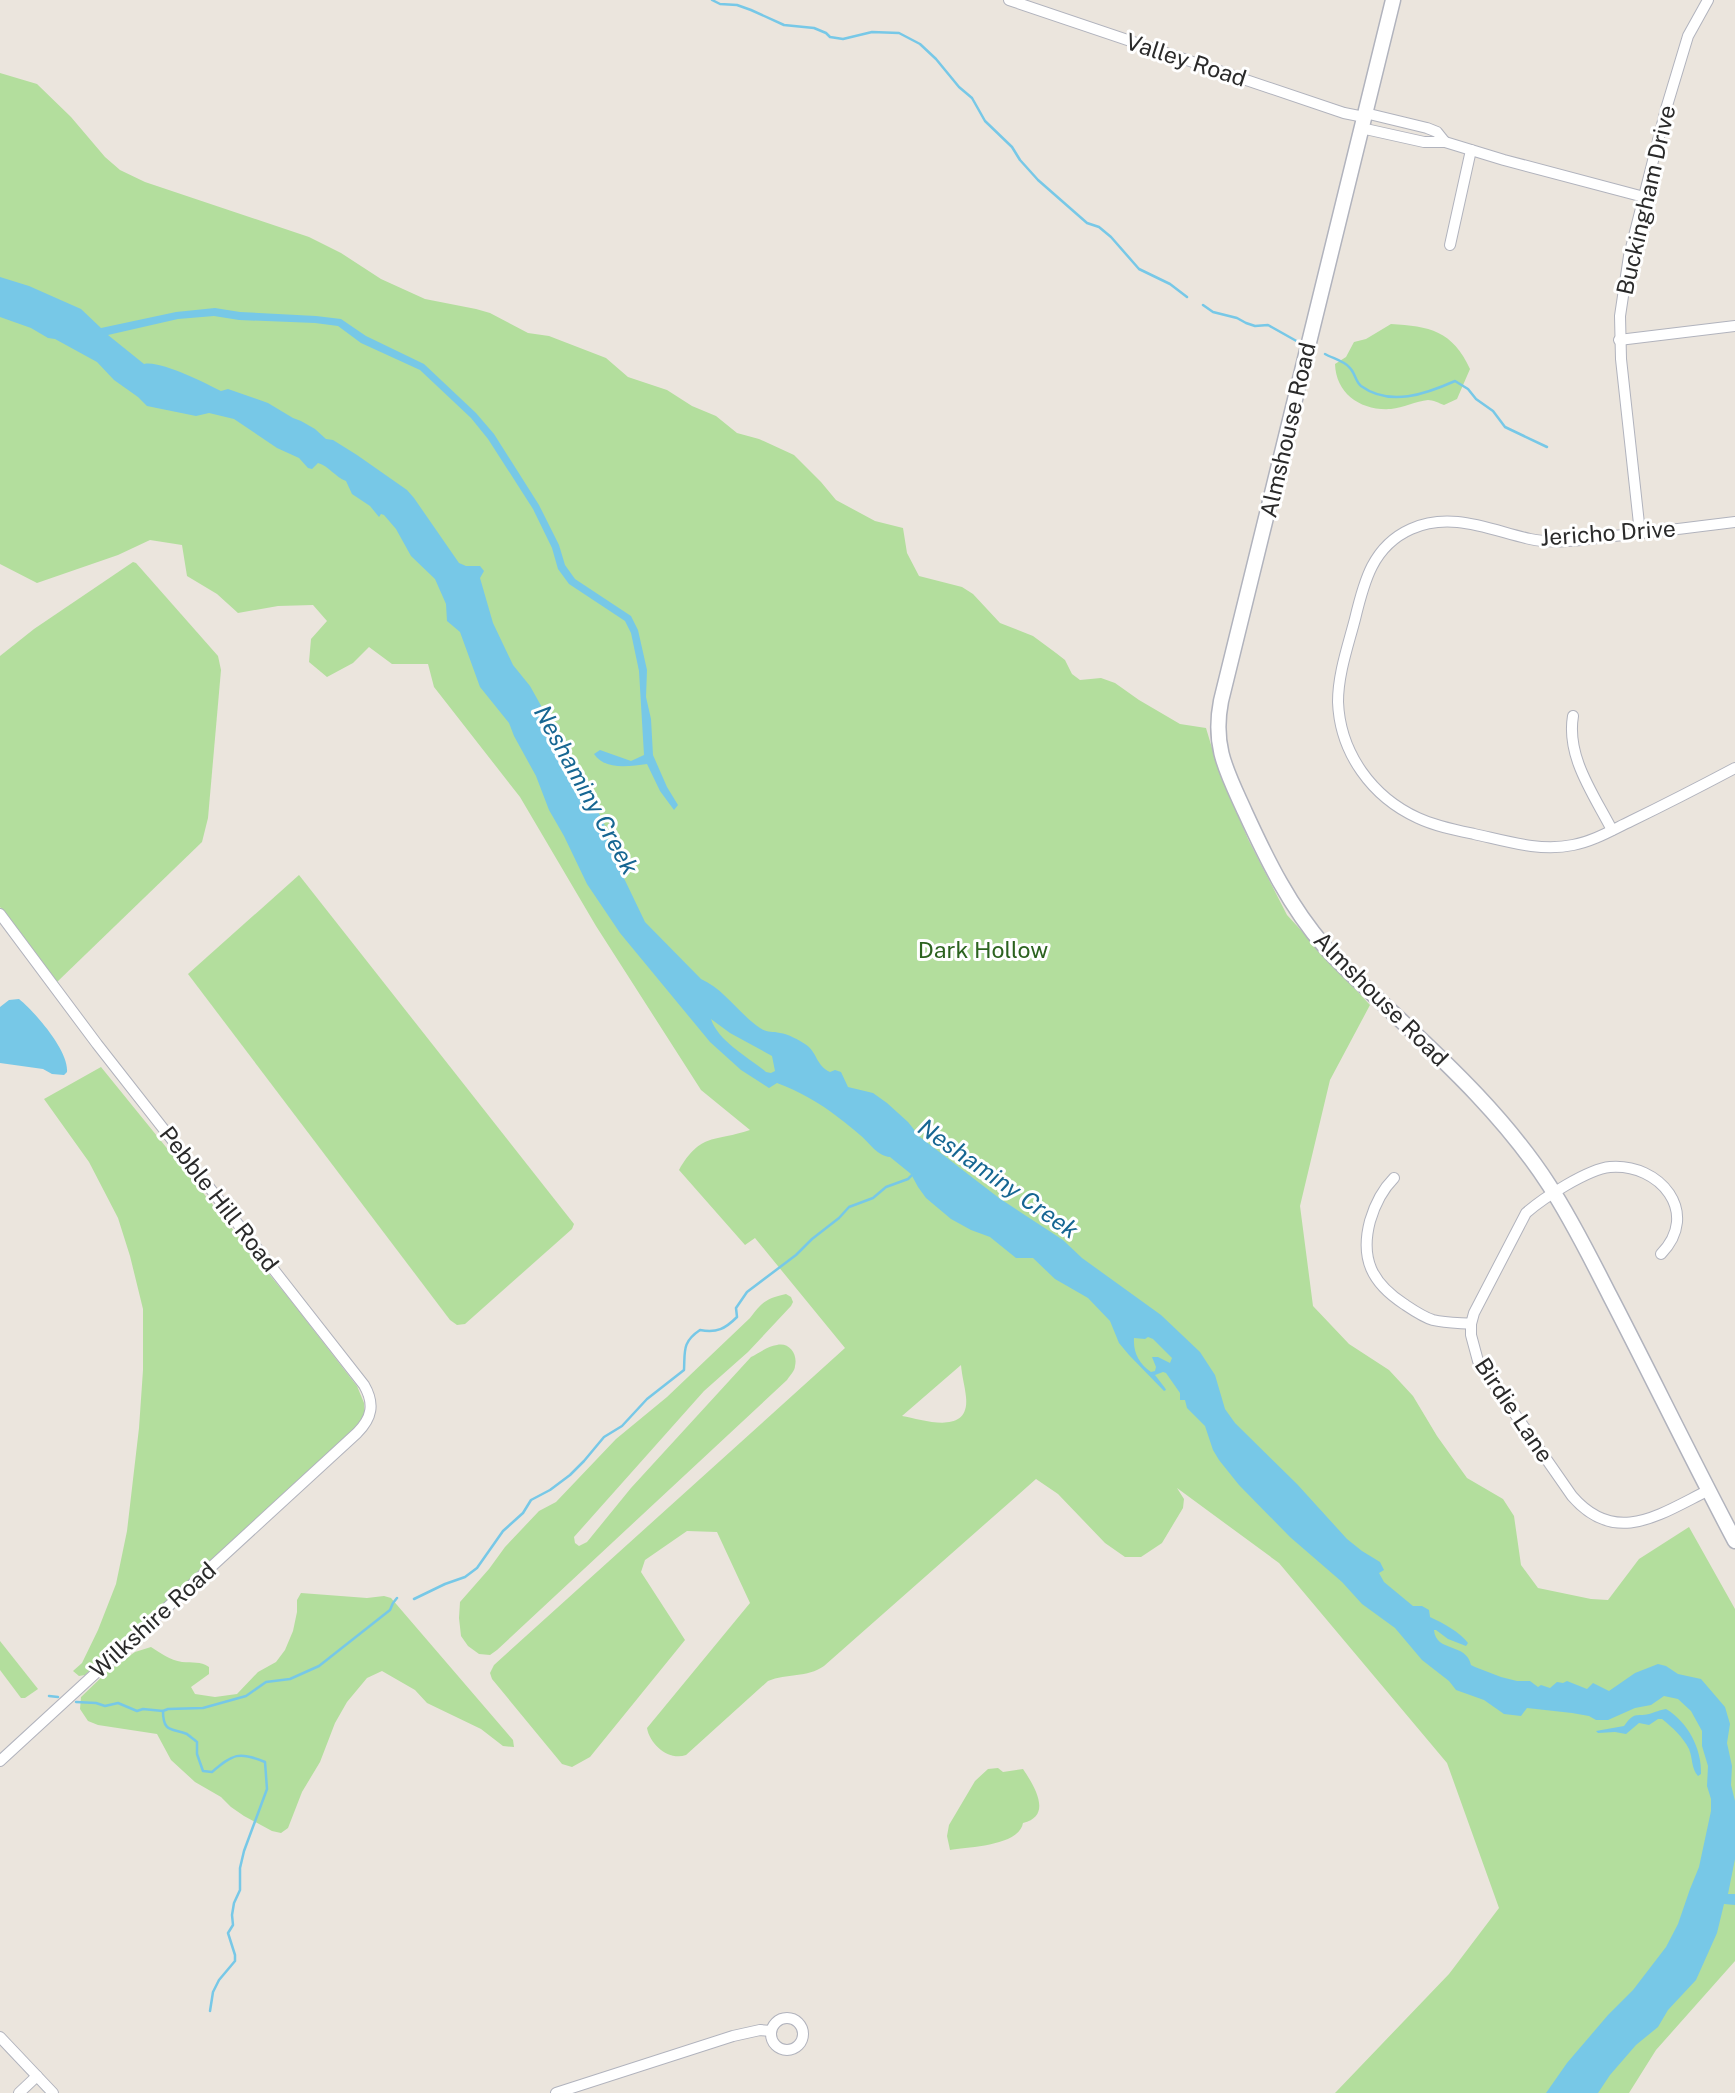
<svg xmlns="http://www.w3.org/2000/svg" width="1735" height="2093" font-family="'Public Sans',sans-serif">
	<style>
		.green { fill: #b3de9d; fill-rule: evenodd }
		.water { fill: #77c8e7; fill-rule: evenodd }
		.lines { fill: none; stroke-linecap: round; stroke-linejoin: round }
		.stream { stroke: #77c8e7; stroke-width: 2.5 }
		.street-casing { stroke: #b1b3bd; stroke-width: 12 }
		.secondary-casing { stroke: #b1b3bd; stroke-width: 17 }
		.street { stroke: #fff; stroke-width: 10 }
		.secondary { stroke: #fff; stroke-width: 14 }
		.labels { text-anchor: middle; stroke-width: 6; stroke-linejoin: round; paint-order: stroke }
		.street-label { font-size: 23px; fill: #2a2a2a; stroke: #fff }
		.park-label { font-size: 23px; fill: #2c631f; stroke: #fff }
		.water-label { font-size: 24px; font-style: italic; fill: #166692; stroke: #fff }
	</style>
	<rect width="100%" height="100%" fill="#ebe5dd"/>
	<g class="green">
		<path d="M0,73L37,84L71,117L105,157L120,170L145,182L309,237L341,253L381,279L425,299L476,309L490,313L528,333L549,336L606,358L628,377L667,390L692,406L716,416L737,433L759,439L794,455L821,482L836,500L875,521L903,528L907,553L919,576L962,587L973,594L1000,623L1033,636L1056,653L1065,660L1072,674L1080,680L1101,678L1115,683L1139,700L1180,724L1206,728L1218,768L1248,839L1287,915L1370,1005L1330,1080L1300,1206L1313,1306L1349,1344L1389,1370L1413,1396L1437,1436L1467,1478L1503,1499L1514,1516L1521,1565L1538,1588L1591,1599L1608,1600L1639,1559L1689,1527L1735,1609V1961L1656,2050L1629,2093H1335L1449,1974L1499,1908L1447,1763L1279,1563L1177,1488L1184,1499L1183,1508L1162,1543L1141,1557H1125L1105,1543L1058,1494L1036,1479L824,1666C807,1678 787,1673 768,1681L686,1755C669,1761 650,1745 647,1728L750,1603L717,1532L687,1531L645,1560L641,1572L685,1640L590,1757L572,1767L562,1764L492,1679L490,1673L494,1665L845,1348L755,1238L745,1245L679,1170C701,1132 715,1142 750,1130L701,1090L596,926L520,797L434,687L428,664H392L369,647L353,663L327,677L309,662L311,639L327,621L313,605L278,606L238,613L217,594L187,576L182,545L150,540L118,555L37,583L0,564ZM961,1365C962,1377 965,1386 966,1397C970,1436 924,1420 902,1416Z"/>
		<path d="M1391,324C1429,326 1453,331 1470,369L1457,399L1444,405C1439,403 1433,400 1428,400C1416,401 1403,408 1391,409C1361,411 1336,394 1335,364L1346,357L1354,342L1366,339Z"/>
		<polygon points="133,562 136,563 218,656 221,670 208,818 202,842 57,982 0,907 0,656 34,629"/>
		<polygon points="299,875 574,1224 572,1229 465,1324 457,1325 450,1320 188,974"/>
		<polygon points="101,1067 291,1301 357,1386 364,1403 365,1417 362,1423 85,1675 79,1676 73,1671 82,1663 98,1630 116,1584 127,1531 139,1428 143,1370 143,1309 130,1256 118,1218 89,1162 44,1099"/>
		<path d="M786,1294L791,1297L793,1302L791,1306L748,1352L704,1391L574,1537L575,1543L579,1546L587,1542L631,1488L751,1357C759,1353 768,1346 777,1345C789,1342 798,1354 795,1366C795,1371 790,1375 787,1380L497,1650L490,1655L479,1654L468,1646L461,1636L459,1618L460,1602L489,1569L505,1547L539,1511L556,1502L616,1439L667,1397L750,1318C762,1302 767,1298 786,1294Z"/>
		<path d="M301,1593L367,1598L384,1596L391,1598L513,1740L514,1747L503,1746L481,1729L427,1703L415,1690L382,1671L367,1678L347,1702L335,1723L320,1762L302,1792L288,1828L281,1833L272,1831L244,1816L231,1807L221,1797L195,1782L171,1760L157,1734L98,1725L88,1721L80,1709L81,1697L108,1671L135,1652L151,1647C160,1653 170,1660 182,1662C193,1663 200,1661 209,1667V1674L191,1687L195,1694L215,1697L237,1694L258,1672L276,1662L285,1650L293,1631L297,1612V1600Z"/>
		<polygon points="0,1641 38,1689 25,1698 21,1698 0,1670"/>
		<path d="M998,1768L1003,1772L1023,1769C1033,1784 1054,1816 1023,1823C1019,1846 969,1847 950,1850L947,1836L949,1825L975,1781L988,1769Z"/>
	</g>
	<g class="water">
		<path d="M0,277L29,286L81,309L101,328L176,312L215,308L240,312L316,316L341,319L366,336L424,364L476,413L494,434L539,505L559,545L565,565L575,579L631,616L638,630L647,670L646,697L651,719L653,755L667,787L678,805L674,810L660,791L647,764C630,766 606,771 594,754L600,750L631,761L644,755L639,671L631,633L625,621L569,584L558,569L552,548L533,509L488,439L471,418L420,370L361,343L338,326L315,323L239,320L214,316L178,319L108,335L144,364C160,360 205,383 221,391L228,389L268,403L293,418L301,421L315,429L326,439L333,440L357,455L407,490L414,498L459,563L466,566H480L484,571L480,578L493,623L513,665L530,686L553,727L570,772L573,787L585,799L593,801L607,830L610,849L645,922L701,979C724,989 738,1013 760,1028C767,1033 772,1031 780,1033C788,1034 799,1040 805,1044C817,1051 816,1066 830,1072L835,1070L841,1072L848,1087L873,1093L887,1103L908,1122L920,1137L973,1178L999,1198L1063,1240L1082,1258L1161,1315L1200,1352L1215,1375L1225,1409L1235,1423L1297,1484L1347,1539L1362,1551L1380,1562L1384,1570L1379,1573L1384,1582L1413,1606H1422L1429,1610L1430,1617C1443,1623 1460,1632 1468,1643L1466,1646L1448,1639L1436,1630H1434C1436,1653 1466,1642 1471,1665L1475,1667L1501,1677L1517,1681H1530L1538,1687L1541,1685L1550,1688L1557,1682L1563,1683L1567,1681L1587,1689L1593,1683L1609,1691L1635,1673L1658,1664L1666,1666L1678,1674L1701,1679L1725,1707L1730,1724L1727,1743L1732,1766L1731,1785L1735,1801V1859L1728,1894H1735V1905L1724,1904L1717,1933L1696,1980L1668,2010L1658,2027L1636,2045L1610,2075L1598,2093H1546L1567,2063L1608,2015L1633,1990L1666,1947L1678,1924L1690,1889L1699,1867L1711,1811V1799L1707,1786L1708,1766L1702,1746V1731L1691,1711L1678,1699L1664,1696L1651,1705L1635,1708L1608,1720H1596L1589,1716L1572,1713L1527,1708L1521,1716L1504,1714L1484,1700L1456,1690L1449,1681L1422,1660L1395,1628L1362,1604L1342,1582L1290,1537L1239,1485L1219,1460L1213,1450L1205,1426L1187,1408L1185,1400H1180V1393L1166,1373L1163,1372L1155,1375L1165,1388L1166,1390L1164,1391L1129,1355L1119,1343L1110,1321L1088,1298L1055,1279L1033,1258H1016L990,1237L971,1230L951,1219L926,1198L918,1187L911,1174L890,1157C877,1156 870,1143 860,1135C853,1129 846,1123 839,1118C820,1103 799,1091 777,1083L769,1088L741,1070L710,1042L620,933L587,884L564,836L549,810L536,776L514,736L509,723L480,687L460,632L447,621L446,604L435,579L411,556L396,529L384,515L381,514L379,517L370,506L352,494L346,481C335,477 329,466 318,463L312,469L308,468L299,458L277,448L234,419L209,413L196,416L147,406L138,397L114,380L97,362L55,339L48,338L31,328L0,317ZM711,1019L730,1033L772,1056L775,1071L771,1073L766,1072C748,1057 718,1041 711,1019ZM1148,1337L1153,1339L1172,1358L1170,1363L1158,1357H1152L1156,1367L1155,1371L1151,1372C1139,1364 1133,1352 1134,1338L1145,1339Z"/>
		<path d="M19,999C35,1012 69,1051 67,1072L64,1075L52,1074L43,1069L0,1063V1007L9,1000Z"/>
		<path d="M1666,1709C1688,1722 1702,1749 1701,1774L1698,1776C1691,1768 1693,1759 1689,1749C1683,1737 1672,1727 1662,1719H1658L1649,1725L1639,1723L1626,1734L1615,1732L1598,1733L1596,1731L1624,1726C1635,1711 1635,1717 1649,1714C1656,1712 1659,1710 1666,1709Z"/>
	</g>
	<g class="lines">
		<g class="stream">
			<polyline points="712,0 720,4 737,5 751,10 784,25 814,28 826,33 830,37 843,39 872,32 899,33 920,44 936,59 959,87 972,98 985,121 1012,147 1020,160 1038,180 1087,223 1099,227 1111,237 1139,269 1170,284 1187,297"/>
			<polyline points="1203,305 1213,312 1237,318 1246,323 1255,326 1268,325 1300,343"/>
			<path d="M1325,354C1332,358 1344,361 1349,367C1355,372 1355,381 1361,386C1390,407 1426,394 1455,381L1468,389L1476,399L1493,411L1505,427L1547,447"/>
			<path d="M414,1599L445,1584L465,1577L477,1568L503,1531L523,1513L531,1500L550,1490L570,1475L584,1461L604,1437L622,1426L647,1399L684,1370C685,1351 682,1342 700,1330C717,1333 725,1329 737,1317L736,1308L747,1292L796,1255L812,1239L839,1218L849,1207L873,1198L886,1187L908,1179L914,1173"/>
			<polyline points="49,1696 58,1697"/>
			<polyline points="76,1702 96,1703 105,1706 118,1703 137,1711 143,1709 163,1711 168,1709 203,1708 246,1696 266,1682 290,1679 319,1666 390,1610 393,1603 397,1598"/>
			<path d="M163,1711C163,1733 172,1728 187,1734C188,1735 196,1741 197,1742V1754L203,1771L212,1772C233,1754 239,1751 265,1762L267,1789L244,1851L240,1868V1890L234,1903L232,1915L233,1925L228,1933L235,1955V1961L219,1980L213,1992L210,2011"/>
		</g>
		<g class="street-casing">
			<g id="street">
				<polyline points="1009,0 1344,113 1364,117"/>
				<polyline points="1365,113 1427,128 1437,132 1445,142"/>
				<polyline points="1361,128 1424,142 1445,142 1504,160 1644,197"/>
				<polyline points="1450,245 1471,150"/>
				<polyline points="1619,340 1735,326"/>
				<path d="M1735,522C1695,527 1654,532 1614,536C1587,539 1557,545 1530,539C1490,530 1451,511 1411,529C1373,546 1364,581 1355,619C1348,646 1338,674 1338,702C1340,753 1372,797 1418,818C1435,826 1455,830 1474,834C1506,841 1540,852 1573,845C1594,841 1612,830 1631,821C1666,804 1701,786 1735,768"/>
				<polyline points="1640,533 1621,359 1620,316 1629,256 1666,109 1688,36 1708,0"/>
				<path d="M1573,716C1566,757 1594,795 1612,830"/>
				<path d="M0,914L97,1044L364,1385C375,1404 372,1418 357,1433L0,1761"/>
				<path d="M1394,1178C1382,1190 1375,1204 1370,1221C1360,1259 1372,1283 1404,1304C1413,1310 1423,1317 1433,1320C1445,1323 1459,1323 1471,1324"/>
				<path d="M1661,1254C1701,1213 1660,1163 1610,1167C1588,1169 1543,1198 1526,1213L1474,1313L1471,1324V1335L1478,1361L1572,1496C1616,1547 1660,1514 1709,1490"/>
				<circle cx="787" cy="2034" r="16"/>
				<polyline points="0,2037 53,2093"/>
				<polyline points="19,2093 37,2076"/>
				<polyline points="556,2093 733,2036 760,2030 771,2031"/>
			</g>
		</g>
		<g class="secondary-casing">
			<path id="secondary" d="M1393,0L1221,701C1212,747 1227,772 1245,812C1267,860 1290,907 1325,947C1346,971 1371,992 1394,1014C1450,1066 1507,1120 1549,1185C1572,1220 1591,1259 1610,1296C1652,1377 1692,1460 1735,1541"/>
		</g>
		<use href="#street" class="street"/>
		<use href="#secondary" class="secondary"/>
	</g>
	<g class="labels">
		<g class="street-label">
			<text transform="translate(1186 60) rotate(18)" y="8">Valley Road</text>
			<text transform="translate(1646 200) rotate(-77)" y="8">Buckingham Drive</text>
			<text transform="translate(1288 430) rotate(-77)" y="8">Almshouse Road</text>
			<text transform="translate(1608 533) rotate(-4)" y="8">Jericho Drive</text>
			<text transform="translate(1381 999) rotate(45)" y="8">Almshouse Road</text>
			<text transform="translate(219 1199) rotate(52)" y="8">Pebble Hill Road</text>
			<text transform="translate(1514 1410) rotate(56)" y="8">Birdie Lane</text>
			<text transform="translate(153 1620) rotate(-42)" y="8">Wilkshire Road</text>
		</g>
		<g class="park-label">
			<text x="983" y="958">Dark Hollow</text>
		</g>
		<g class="water-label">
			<text transform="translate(586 790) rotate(61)" y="8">Neshaminy Creek</text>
			<text transform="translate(998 1179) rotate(35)" y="8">Neshaminy Creek</text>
		</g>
	</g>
</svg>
